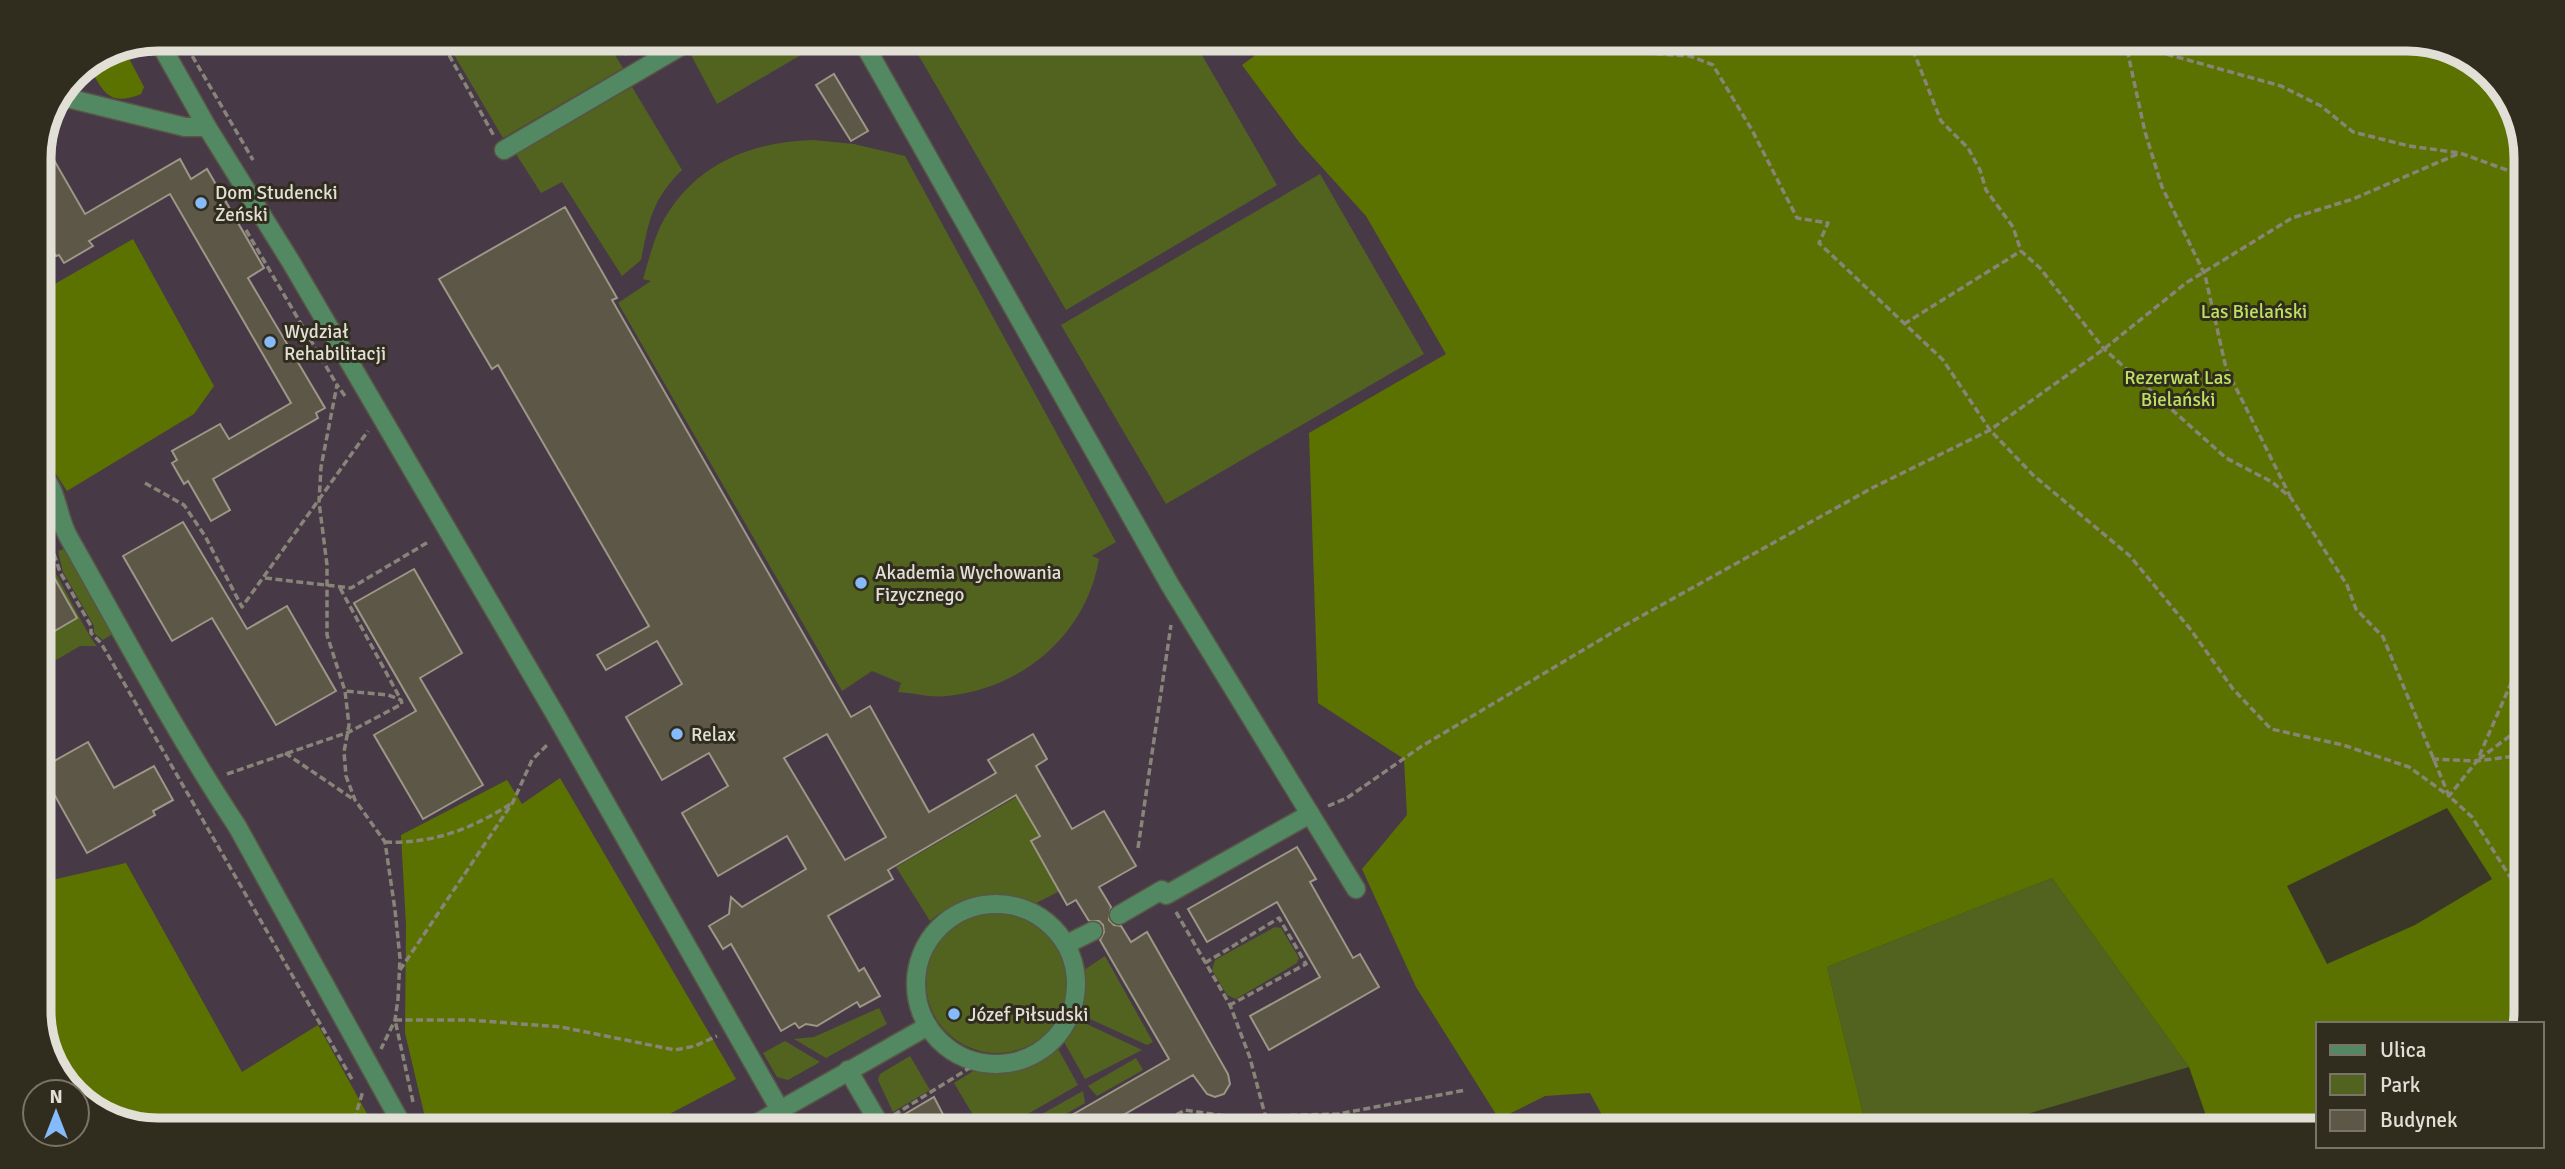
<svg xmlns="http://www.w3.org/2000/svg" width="2565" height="1169" font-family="Signika,sans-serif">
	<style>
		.education { fill: #483947 }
		.green { fill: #526320 }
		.forest { fill: #5c7200; fill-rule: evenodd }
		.building { fill: #5c5747; stroke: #9c9786; stroke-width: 2; fill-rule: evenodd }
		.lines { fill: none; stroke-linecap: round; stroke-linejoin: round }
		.minor-casing { stroke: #595547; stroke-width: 21 }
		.path { stroke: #878478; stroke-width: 3.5; stroke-dasharray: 7 3.5; stroke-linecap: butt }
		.minor { stroke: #528963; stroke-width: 18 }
		.poi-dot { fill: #86bbfb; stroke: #312d1e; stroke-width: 2.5 }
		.labels { text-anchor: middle; stroke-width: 6; stroke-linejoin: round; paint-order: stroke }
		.poi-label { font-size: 19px; fill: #e2dfd6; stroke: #312d1e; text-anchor: start }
		.park-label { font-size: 19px; fill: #bee062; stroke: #312d1e }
		.rim { fill: none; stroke: #e2dfd6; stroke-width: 9 }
	</style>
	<rect width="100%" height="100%" fill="#3b3728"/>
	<polygon class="education" points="1582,42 1410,744 1610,1130 158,1130 112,1121 39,1011 39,150 74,73 112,47"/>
	<g class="green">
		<polygon points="1195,43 1277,185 1066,310 912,44"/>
		<polygon points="609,45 623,68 503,138 449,46"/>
		<polygon points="709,45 818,45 717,104 691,55"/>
		<path d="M632,87L682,170C652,200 649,220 641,260L622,276L562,182L541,193L516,154Z"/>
		<path d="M813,140L854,144L905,156L1116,542L1092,556L1099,559C1086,635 1023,688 947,696C931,698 914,693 898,692L901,683L872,671L842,691L618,303L651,281L643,279C648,262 653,243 660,227C691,166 748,142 813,140Z"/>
		<polygon points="1320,174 1424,354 1166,504 1061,325"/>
		<polygon points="64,549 112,634 103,640 94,633 94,626 63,572 58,551"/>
		<path d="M55,572C63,585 90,640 97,646H80L39,670V640L77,618L52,573Z"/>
		<path d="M1018,796L1041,837L1060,891L1034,904C997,891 960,894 930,921L896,867Z"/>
		<polygon points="2052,878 2189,1067 1972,1130 1867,1130 1827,967"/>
		<circle cx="997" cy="982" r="71"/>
		<polygon points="1275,927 1281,928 1299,958 1297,963 1236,999 1227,995 1212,970 1215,960"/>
		<polygon points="1105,956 1153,1042 1147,1045 1079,1014 1083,1000 1084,970"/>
		<polygon points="879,1008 887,1024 826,1058 794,1039 814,1037"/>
		<polygon points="1076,1019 1142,1050 1085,1079 1064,1042"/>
		<polygon points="785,1041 820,1062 788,1080 777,1077 763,1053"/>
		<path d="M1057,1047L1078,1085L1000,1130H982L954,1083L975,1070C1006,1075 1032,1067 1057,1047Z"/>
		<polygon points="910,1056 930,1090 893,1112 878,1080 880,1074"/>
		<polygon points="1136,1058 1143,1070 1097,1096 1088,1086"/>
		<polygon points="1083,1091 1085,1103 1038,1130 1014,1130"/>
	</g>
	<g class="forest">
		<path d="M2407,39L2453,48L2506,91L2526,150L2524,1024H2318V1130H2211L2189,1067L2052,878L1827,967L1867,1130H1610L1590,1093L1545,1096L1499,1119L1416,987L1362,869L1407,815L1404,759L1318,703L1309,433L1446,354L1366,216L1299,142L1242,65L1272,43ZM2447,808L2492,879L2415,925L2327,964L2287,886Z"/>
		<path d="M112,47H123L144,87L141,94C107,108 102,89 88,64Z"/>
		<polygon points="133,239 214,386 194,414 67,491 39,448 39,260 53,285"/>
		<polygon points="560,778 736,1079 639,1130 428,1130 405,1033 406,925 401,835 507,780 522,804"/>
		<polygon points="126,863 242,1072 318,1025 376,1130 158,1130 112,1121 72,1091 69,1075 39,1020 39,883"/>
	</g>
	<g class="building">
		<polygon points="834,74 868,131 851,141 816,85"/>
		<polygon points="43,141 85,214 180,159 191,179 207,169 264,268 248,278 325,408 316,413 318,418 213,479 230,510 211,521 188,481 184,484 172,463 177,460 172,451 220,424 229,439 291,403 170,194 89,241 93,246 64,263 59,255 56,256 44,236 47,234 43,227 46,225 39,213 39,150"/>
		<path d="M565,207L617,298L612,300L851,717L870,706L929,812L996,773L988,760L1033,734L1047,759L1036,766L1072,829L1104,811L1136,866L1099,887L1111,907L1109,920L1114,925L1121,926L1131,942L1147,932L1228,1074L1230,1084L1224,1094L1215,1097L1207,1094L1193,1075L1097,1130H1046L1169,1059L1100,940L1104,932L1103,925L1099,921H1089L1076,900L1067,905L1031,841L1040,836L1016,795L888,870L893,879L828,916L859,971L864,968L880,996L860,1007L857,1002L817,1026L806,1024L799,1028L795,1023L781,1031L731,944L723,949L709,926L729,914L731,897L742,907L806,869L787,836L718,876L682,813L728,786L709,753L662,780L626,717L682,684L657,641L606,670L597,655L649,626L498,365L492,369L439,279ZM827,734L886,837L845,860L784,758Z"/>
		<polygon points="183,522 247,629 287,606 336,691 276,725 212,618 172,641 123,556"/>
		<polygon points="39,551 77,618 39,640"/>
		<polygon points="414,569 462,653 420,678 483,785 423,819 374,735 416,711 354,603"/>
		<polygon points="88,742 114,788 154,766 173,800 153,811 155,815 87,853 40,769"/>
		<polygon points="1297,847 1316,879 1310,882 1353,958 1360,954 1379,987 1269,1050 1250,1016 1320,977 1277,902 1207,942 1188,909"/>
		<polygon points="934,1097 951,1130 915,1130 905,1114"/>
	</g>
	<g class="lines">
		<g class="minor-casing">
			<g id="minor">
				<polyline points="864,44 1170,585 1356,889"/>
				<polyline points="162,47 207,127"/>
				<polyline points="63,97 185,127 207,127 291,262 555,714 780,1110"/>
				<polyline points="504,150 683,45"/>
				<path d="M39,471C59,491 56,515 69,538C124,635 176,734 237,826L405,1130"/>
				<circle cx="996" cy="984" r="80"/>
				<polyline points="1119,915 1162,890 1166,895 1310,814"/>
				<polyline points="1067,944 1093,931"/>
				<polyline points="848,1070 883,1130"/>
				<polyline points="745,1130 928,1026"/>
			</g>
		</g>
		<g class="path">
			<polyline points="1909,40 1941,121 1968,148 1980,170 1986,190 2013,227 2021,251 2040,268 2104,349 2226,458 2272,482 2291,498 2347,585 2356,609 2383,637 2449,796 2472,817 2526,902"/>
			<polyline points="2116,40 2281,86 2321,106 2353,132 2409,146 2460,153 2526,177"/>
			<polyline points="2125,40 2145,132 2162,187 2205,275 2226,368 2290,496"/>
			<polyline points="1616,42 1644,53 1690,56 1713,65 1752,130 1797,218 1828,223 1819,243 1943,360 1990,430 2033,475 2130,556 2191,630 2233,689 2271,729 2343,745 2409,767 2449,796 2477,761 2526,649"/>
			<polyline points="621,45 627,55"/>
			<polyline points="444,46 494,136"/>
			<polyline points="187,47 253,160"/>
			<polyline points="246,230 337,385"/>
			<polyline points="1904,324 2021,251"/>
			<polyline points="345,396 337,385 321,467 319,502 327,565 327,635 345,691 349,725 344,752 346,776 355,800 385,842 395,910 400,958 398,999 395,1020 381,1049"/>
			<polyline points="145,483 184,505 205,536 242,607 368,431"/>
			<polyline points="54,554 60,572 91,626 91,633 101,643 353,1081"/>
			<polyline points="265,578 351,588 430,541"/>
			<polyline points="340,588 400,698"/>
			<polyline points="285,753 353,799"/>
			<polyline points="2432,759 2477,761 2515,756 2526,761"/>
			<polyline points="2479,759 2526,724"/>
			<polyline points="227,774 349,732 402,704 401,700 388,695 345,691"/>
			<polyline points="1328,806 1347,798 1422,746 1620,628 1872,488 1990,430 2104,349 2186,283 2292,218 2353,199 2460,153"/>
			<path d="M385,842C433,844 472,829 512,803"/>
			<polyline points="1138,848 1171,625"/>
			<polyline points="1176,912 1230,1005 1250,1058 1269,1130"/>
			<polyline points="1205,963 1279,918 1306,964 1230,1005"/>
			<polyline points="400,970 513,802 532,760 548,744"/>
			<polyline points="52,1054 69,1088"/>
			<polyline points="413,1102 395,1020 470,1020 561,1027 675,1050 695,1046 717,1036"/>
			<polyline points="1338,1114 1352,1130"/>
			<polyline points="894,1115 979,1062"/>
			<polyline points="351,1130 363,1091"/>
			<polyline points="707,1130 729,1117"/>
			<polyline points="1149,1130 1185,1110 1232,1117 1338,1114 1466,1090"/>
		</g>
		<use href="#minor" class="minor"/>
	</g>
	<g class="poi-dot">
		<circle cx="201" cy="203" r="7"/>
		<circle cx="270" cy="342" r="7"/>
		<circle cx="861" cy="583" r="7"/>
		<circle cx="677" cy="734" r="7"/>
		<circle cx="954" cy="1014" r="7"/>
	</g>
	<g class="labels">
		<g class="poi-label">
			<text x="215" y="199">Dom Studencki<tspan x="215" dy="22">Żeński</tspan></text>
			<text x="284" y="338">Wydział<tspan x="284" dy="22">Rehabilitacji</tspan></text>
			<text x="875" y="579">Akademia Wychowania<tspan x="875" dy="22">Fizycznego</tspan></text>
			<text x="691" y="741">Relax</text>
			<text x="968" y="1021">Józef Piłsudski</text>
		</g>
		<g class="park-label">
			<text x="2254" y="318">Las Bielański</text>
			<text x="2178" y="384">Rezerwat Las<tspan x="2178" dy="22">Bielański</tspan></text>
		</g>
	</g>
	<path d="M0 0H2565V1169H0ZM158 51H2407A107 107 0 0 1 2514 158V1011A107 107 0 0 1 2407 1118H158A107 107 0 0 1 51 1011V158A107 107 0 0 1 158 51Z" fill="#312d1e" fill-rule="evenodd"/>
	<path class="rim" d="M158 51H2407A107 107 0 0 1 2514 158V1011A107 107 0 0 1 2407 1118H158A107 107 0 0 1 51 1011V158A107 107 0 0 1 158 51Z"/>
	<rect x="2316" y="1022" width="228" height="126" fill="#312d1e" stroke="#787468" stroke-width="2"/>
	<rect x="2330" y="1045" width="35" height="10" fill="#528963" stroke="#787468" stroke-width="2"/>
	<text x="2380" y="1057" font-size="21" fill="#e2dfd6">Ulica</text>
	<rect x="2330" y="1074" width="35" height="21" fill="#526320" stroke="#787468" stroke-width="2"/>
	<text x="2380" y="1092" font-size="21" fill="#e2dfd6">Park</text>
	<rect x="2330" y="1110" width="35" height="21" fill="#5c5747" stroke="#787468" stroke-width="2"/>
	<text x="2380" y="1127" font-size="21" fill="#e2dfd6">Budynek</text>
	<g transform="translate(56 1113)"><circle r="33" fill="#312d1e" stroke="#787468" stroke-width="2"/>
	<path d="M0-5L12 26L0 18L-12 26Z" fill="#86bbfb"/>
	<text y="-10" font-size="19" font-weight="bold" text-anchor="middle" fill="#e2dfd6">N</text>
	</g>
</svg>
